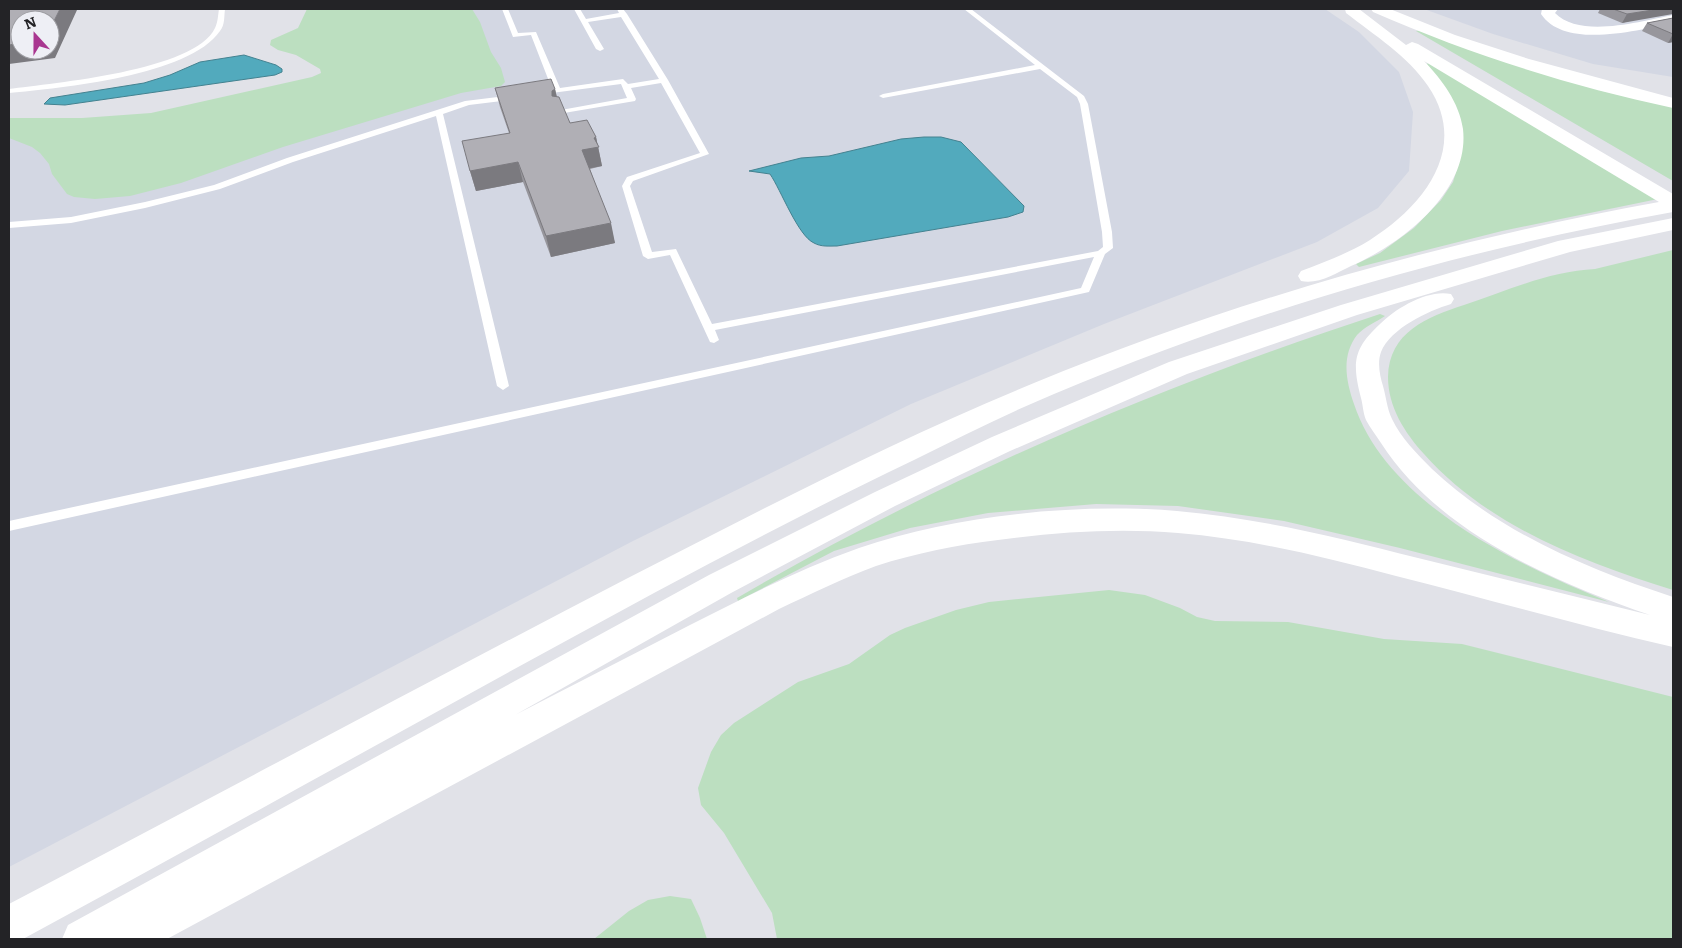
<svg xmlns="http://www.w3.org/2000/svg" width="1682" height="948" font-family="Literata,serif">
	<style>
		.built { fill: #d3d7e3 }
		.green { fill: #bcdfc0 }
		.water { fill: #52aabd; stroke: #448290 }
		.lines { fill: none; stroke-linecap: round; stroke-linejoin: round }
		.service { fill: #fff; fill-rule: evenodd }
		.minor { fill: #fff; fill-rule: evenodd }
		.trunk { fill: #fff; fill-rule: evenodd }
		.wall { fill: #97969c }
		.shaded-wall { fill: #7b7a7f }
		.building { fill: #b0afb5; stroke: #7b7a7f }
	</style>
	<rect width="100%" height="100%" fill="#e1e2e8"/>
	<g class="built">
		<polygon points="467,9 1325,9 1359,32 1399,72 1413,112 1409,171 1378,208 1317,242 1104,324 911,404 633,541 9,867 9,129 50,139 88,195"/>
		<polygon points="1424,9 1673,9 1673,77 1593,64 1493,34"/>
	</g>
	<g class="green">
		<polygon points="307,9 472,9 480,22 491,52 501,68 505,82 501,86 461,93 283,147 181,183 130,196 95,199 74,197 67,194 52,174 49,164 40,153 32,147 9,138 9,118 82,118 151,113 312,77 321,73 320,69 296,55 278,50 270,45 271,40 298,28"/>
		<polygon points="1421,30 1629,95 1673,105 1673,181 1416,31"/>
		<polygon points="1429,63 1658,199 1502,231 1359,267 1356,264 1380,253 1414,228 1441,200 1453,182 1459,162 1426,64"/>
		<path d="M1673,250V590C1583,562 1488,526 1424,454C1405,433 1388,407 1388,377C1389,332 1427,317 1464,305C1506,291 1550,271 1595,269Z"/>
		<path d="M1380,314L1385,316C1376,322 1364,327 1357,335C1341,356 1346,381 1354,404C1387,504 1518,565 1609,602L1400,548L1284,521L1178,506L1096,504L988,513L910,528L834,551L738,601L737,598C939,480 1157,387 1380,314Z"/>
		<polygon points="1109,590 1145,595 1180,608 1197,617 1215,621 1288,622 1384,639 1462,644 1673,697 1673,939 777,939 772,913 724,833 701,805 698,788 711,752 721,735 734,723 798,682 849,664 890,635 905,628 956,610 989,602"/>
		<polygon points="670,896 691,899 700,918 707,939 594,939 629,911 648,900"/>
	</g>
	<g class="water">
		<polygon points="244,55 276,65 282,69 282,72 275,75 65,105 44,104 50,98 144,83 170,75 200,62"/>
		<path d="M924,137H941L961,142L1024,206L1023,212L1008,217L837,246C829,246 821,247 814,243C798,236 781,190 770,174L749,171L801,158L829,156L901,139Z"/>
	</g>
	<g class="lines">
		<g class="service">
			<path d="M219,9H225C224,16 225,25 220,31C189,76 61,88 9,93V89C53,83 195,71 215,28C218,22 218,15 219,9Z"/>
			<polygon points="502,9 508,9 518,33 536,32 560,88 623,79 628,84 659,79 621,17 588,22 604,49 600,51 596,49 574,9 580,9 586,19 619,13 617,9 623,9 627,14 668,80 709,154 633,181 630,186 652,252 676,249 712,324 1098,251 1103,247 1102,232 1080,104 1077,97 1040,69 883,98 879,96 883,94 1035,65 964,9 971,9 1084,96 1088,104 1112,232 1113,248 1105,254 1089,292 9,531 9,521 1081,288 1094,257 715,330 719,340 714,343 710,342 670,255 648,259 643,256 622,186 627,177 700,153 661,83 631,88 636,99 635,101 558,114 558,110 561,110 627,98 621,84 536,95 536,91 552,89 531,35 513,37"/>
			<polygon points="514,95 517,95 517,99 469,105 443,114 509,386 503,390 497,386 436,116 293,162 220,189 145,208 71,223 9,228 9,222 71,217 145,202 214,185 287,158 465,101"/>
		</g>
		<path class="minor" d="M1542,9H1558L1555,13C1580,39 1642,21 1673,15V23C1638,30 1565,50 1541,14Z"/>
		<g class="trunk">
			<path d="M1345,9H1359L1406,45L1412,42L1418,44L1673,194V212C1458,251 1256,309 1054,394C1006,414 960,437 914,460C826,502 740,547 654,593C443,707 234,825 23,939H9V904C215,796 420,686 626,579C760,510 895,440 1034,383C1236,300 1445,241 1659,202L1424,61C1442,80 1459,102 1463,129C1470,191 1402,244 1351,266C1336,273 1318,285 1301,281L1298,276L1301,271C1325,262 1349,253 1370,240C1424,206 1470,148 1428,86C1408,56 1374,35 1346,13Z"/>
			<path d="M1371,9H1390L1455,35L1529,59L1673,98V108C1570,86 1469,54 1373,12Z"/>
			<path d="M1673,218V230L1570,252L1357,315L1187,374L1010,451L895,506L731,593L515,715C573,685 632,655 690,625C745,597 800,569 859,548C956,515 1075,503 1177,511C1259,518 1339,538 1418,558C1495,577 1573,596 1650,615C1553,582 1437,531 1381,443C1376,435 1370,428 1366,420C1363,413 1363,405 1361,398C1352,363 1353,349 1380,324C1396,308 1428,289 1451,294L1454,299L1451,304C1428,311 1391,328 1381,352C1377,363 1380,376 1383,386C1386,396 1387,409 1392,419C1401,438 1417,454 1432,469C1499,532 1587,569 1673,597V647C1580,626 1488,599 1396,576C1324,557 1252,539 1178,533C1118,528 1058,532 998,540C957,545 916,553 876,566C843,578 811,594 779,609L167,939H62L68,925L709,575L875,492L992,437L1169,362L1341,305L1558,241Z"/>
		</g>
	</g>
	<g class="wall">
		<polygon points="1600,9 1673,9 1622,23 1598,13"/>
		<polygon points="1673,18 1673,42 1668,43 1642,31 1647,23"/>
		<polygon points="495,88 555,89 557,97 570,123 596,137 602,166 590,169 615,243 551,257 523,182 476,191 470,171 509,133 500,107"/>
	</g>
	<g class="shaded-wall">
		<polygon points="60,9 77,9 77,10 55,58 9,64 9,45 20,43 20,50 50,50 50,29"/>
		<polygon points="1659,9 1673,9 1673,14 1622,23 1627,14"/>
		<polygon points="1673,34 1673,42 1668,43"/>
		<polygon points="555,89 559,108 552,96 552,91"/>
		<polygon points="596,137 602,166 586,169 582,150 594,138"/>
		<polygon points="518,162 523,182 476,191 470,171"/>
		<polygon points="611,223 615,243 551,257 546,236"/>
	</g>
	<g class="building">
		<polygon points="9,9 60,9 50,29 50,20 20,20 20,43 9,45"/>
		<polygon points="1613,9 1659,9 1627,14"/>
		<polygon points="1673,18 1673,34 1647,23"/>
		<polygon points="551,79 555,89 552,91 552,96 559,97 570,123 587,120 596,137 594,138 599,147 582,150 611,223 546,236 518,162 470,171 462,141 510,133 495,88"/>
	</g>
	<rect width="1682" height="948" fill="none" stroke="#232326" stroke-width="20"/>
	<g transform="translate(35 35) rotate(339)"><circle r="24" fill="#eeeff5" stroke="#9d9da2"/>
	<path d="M0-4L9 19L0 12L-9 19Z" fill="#a93690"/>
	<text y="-8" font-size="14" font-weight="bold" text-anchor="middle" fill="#232326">N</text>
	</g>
</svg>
